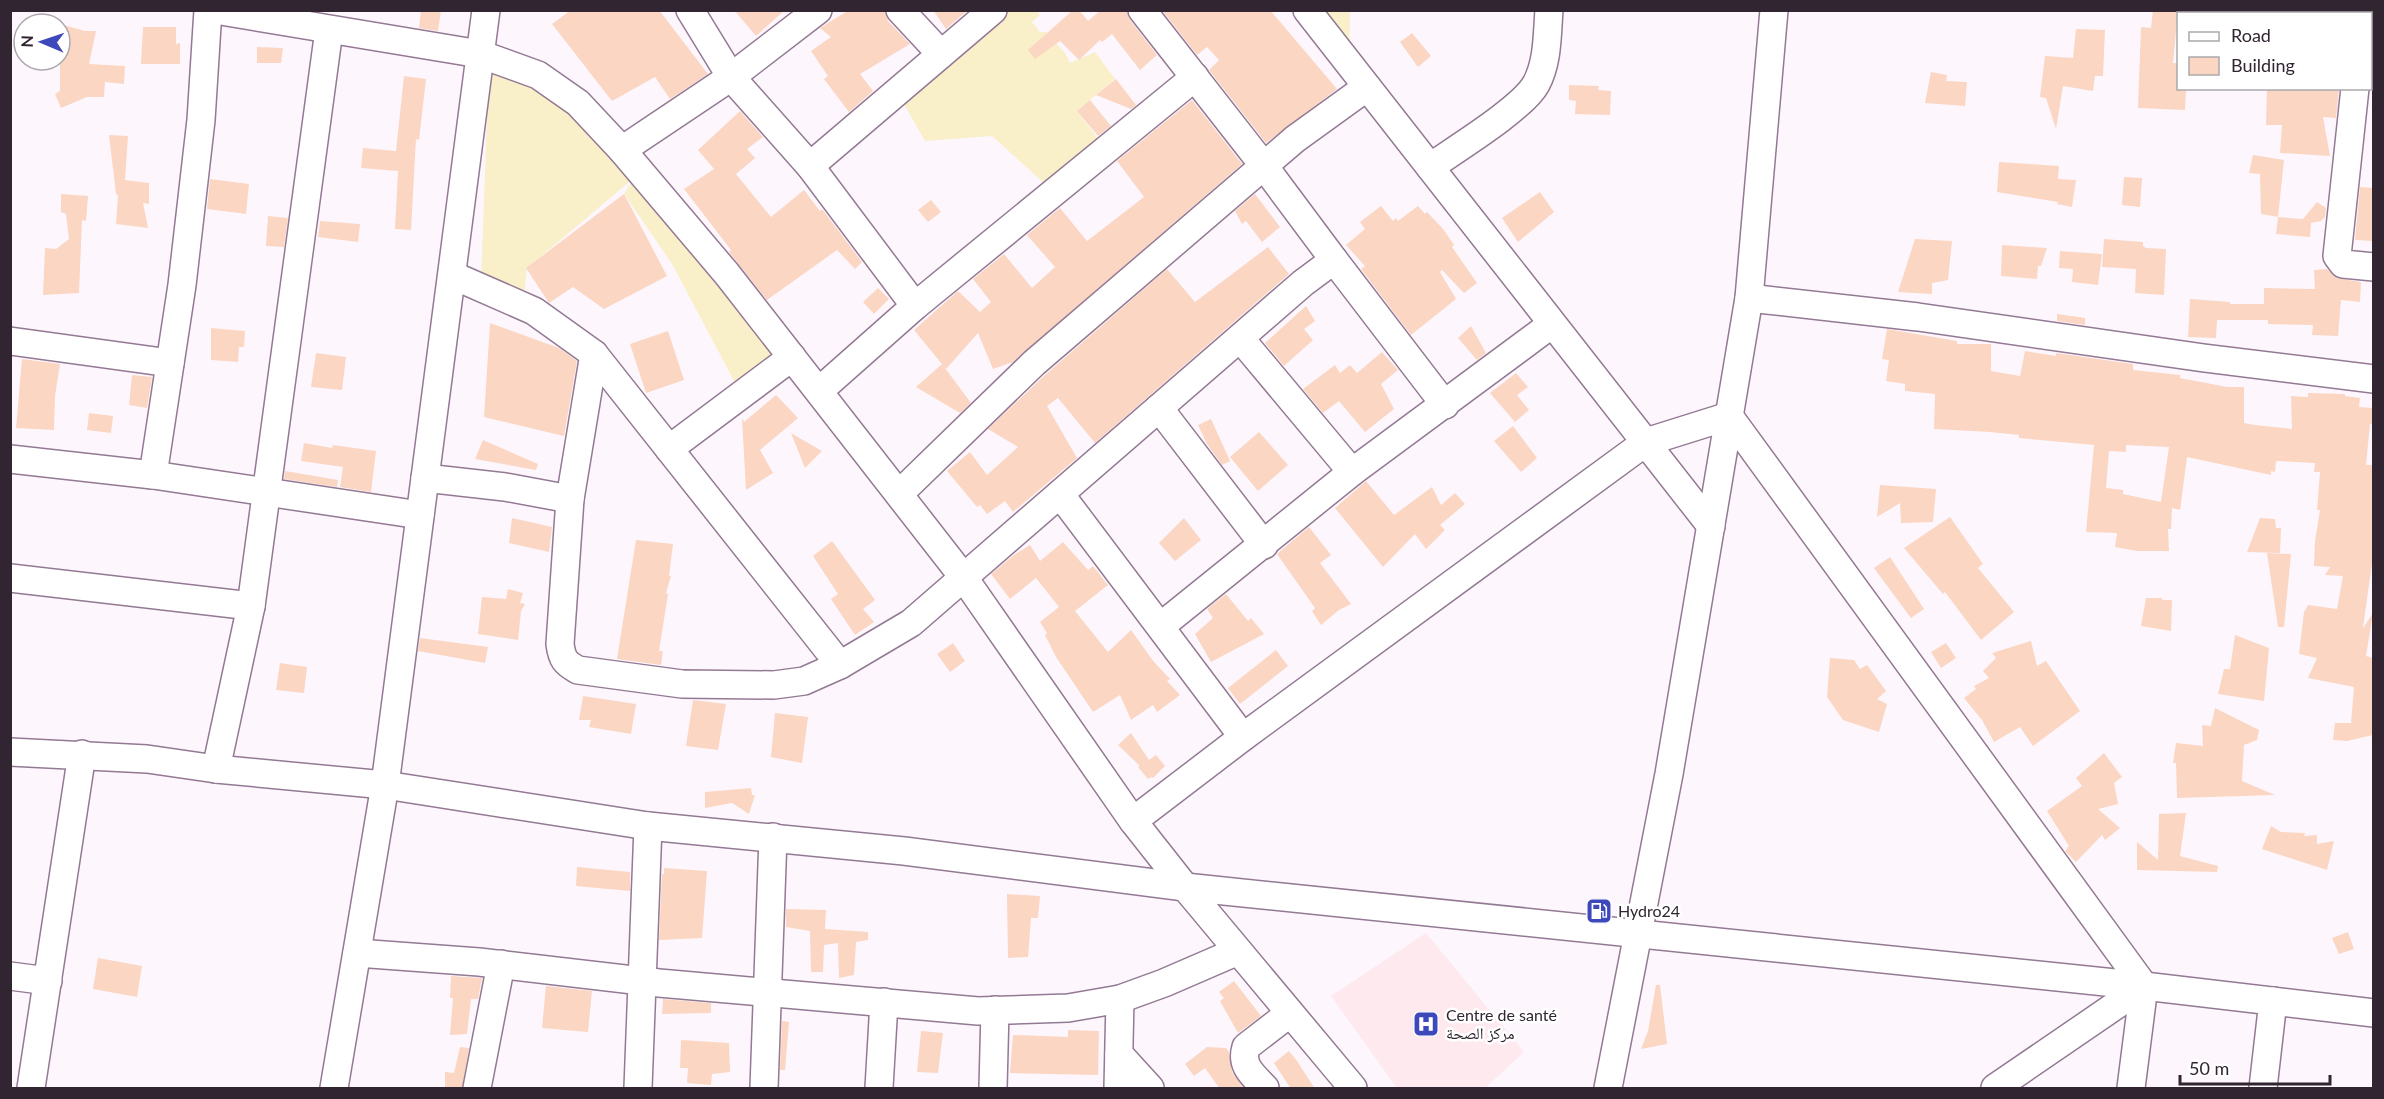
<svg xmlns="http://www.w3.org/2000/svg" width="2384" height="1099" font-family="Lato,'Noto Naskh Arabic',sans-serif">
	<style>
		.medical { fill: #fee9ee }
		.sand { fill: #f9f0ca }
		.building { fill: #fbd6c3; fill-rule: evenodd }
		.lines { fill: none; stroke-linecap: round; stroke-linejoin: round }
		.minor-casing { stroke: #937993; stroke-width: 30 }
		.minor { stroke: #fff; stroke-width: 27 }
		.labels { text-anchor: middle; stroke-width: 5; stroke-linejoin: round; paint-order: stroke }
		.poi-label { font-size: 16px; fill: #302530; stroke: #fff; text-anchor: start }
	</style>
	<rect width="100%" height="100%" fill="#fdf7fd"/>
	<polygon class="medical" points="1426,933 1524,1052 1485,1088 1397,1088 1331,996"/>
	<g class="sand">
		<polygon points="993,11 1037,11 1040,15 1032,22 1040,32 1046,32 1065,53 1070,63 1095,52 1115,79 1077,111 1106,149 1046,185 992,136 925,141 901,99"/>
		<polygon points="1312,11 1350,11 1349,63"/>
		<polygon points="489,63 564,94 637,175 779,355 766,376 741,394 672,264 624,194 634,178 527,268 523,306 481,281"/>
	</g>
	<g class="building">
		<polygon points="421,10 441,10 438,31 419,28"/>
		<polygon points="571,10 659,10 708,74 670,99 655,77 612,101 552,24"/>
		<polygon points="734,10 785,10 756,36"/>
		<polygon points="849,10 885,10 888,21 910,44 860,74 873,91 849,112 824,79 828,76 811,51 831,37 820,28"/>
		<polygon points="933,10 968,10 946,29"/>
		<polygon points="1073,10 1079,10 1088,21 1101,10 1127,10 1130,20 1157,55 1140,70 1112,34 1102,42 1100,40 1079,60 1060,41 1035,59 1028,50"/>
		<polygon points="1162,10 1270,10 1337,89 1266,143 1209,70 1219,60 1207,47 1197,55"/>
		<polygon points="2153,10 2178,10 2173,63 2178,63 2178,88 2186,88 2185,110 2138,108 2141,27 2151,28"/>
		<polygon points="60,24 85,31 96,31 89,64 125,66 124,84 105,82 104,97 87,97 61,108 55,94 60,91"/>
		<polygon points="143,27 176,27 176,44 180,43 180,64 141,64"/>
		<polygon points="2076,29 2105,30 2103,76 2095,76 2093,91 2063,86 2056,129 2046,98 2040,97 2045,56 2073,58"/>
		<polygon points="1412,33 1431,56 1418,67 1400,42"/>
		<polygon points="257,47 283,48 281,63 257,63"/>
		<polygon points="1931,72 1947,75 1946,81 1967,82 1965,106 1925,103"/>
		<polygon points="404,76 426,79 419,140 416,139 411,230 395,229 398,171 361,168 363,148 396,151"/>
		<polygon points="1116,79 1136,105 1131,109 1096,95"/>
		<polygon points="1569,85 1599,86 1598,90 1611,91 1610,115 1575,114 1576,101 1569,100"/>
		<polygon points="2267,88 2339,89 2336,118 2323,117 2330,156 2280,153 2282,125 2266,125"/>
		<polygon points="1090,100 1111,126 1098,136 1077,111"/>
		<polygon points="1192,100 1242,164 1013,362 993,369 978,333 946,369 914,330 958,291 980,312 991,302 973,279 1004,254 1032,288 1055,267 1027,235 1060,208 1087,241 1144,197 1117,161"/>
		<polygon points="740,111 763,137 747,149 755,158 736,174 771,217 804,190 820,211 822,209 862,262 855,269 837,250 767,300 729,252 731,250 684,189 714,169 698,150"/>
		<polygon points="109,135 128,136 125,180 149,183 149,204 143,203 148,228 116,224 118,195 116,194"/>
		<polygon points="2253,155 2284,160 2278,217 2261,214 2260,174 2249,173"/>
		<polygon points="1999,162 2059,166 2058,179 2076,180 2072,207 2057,204 2058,202 1997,192"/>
		<polygon points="2124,177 2142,178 2140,207 2122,205"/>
		<polygon points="210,179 249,184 246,214 207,209"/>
		<polygon points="2360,187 2373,188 2373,241 2355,240"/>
		<polygon points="1540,192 1554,212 1518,242 1502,218"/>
		<polygon points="61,194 88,196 86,221 82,220 79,293 43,295 45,248 56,249 69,239 66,214 61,212"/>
		<polygon points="624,194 667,276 604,309 573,287 549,303 526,268"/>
		<polygon points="1255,194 1280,227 1262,242 1246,221 1242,224 1235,211"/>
		<polygon points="931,200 941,212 928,222 918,210"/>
		<polygon points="2317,202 2326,208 2325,217 2321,221 2311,223 2310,237 2276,234 2278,217 2303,219"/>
		<polygon points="1381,206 1393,221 1396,218 1398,221 1418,206 1425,214 1427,212 1443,229 1454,245 1452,247 1477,283 1464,293 1442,270 1440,272 1456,299 1411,335 1361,269 1365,266 1346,245 1365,229 1360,222"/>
		<polygon points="268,216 288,218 284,247 266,246"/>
		<polygon points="320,221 360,224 358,242 318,237"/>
		<polygon points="1915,239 1952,241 1948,280 1932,283 1932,294 1898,292"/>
		<polygon points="2104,239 2143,242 2143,246 2146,248 2166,249 2164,295 2135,293 2136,269 2102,267"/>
		<polygon points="2002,245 2047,248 2041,266 2038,266 2037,279 2001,276"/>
		<polygon points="1268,247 1289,274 1095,443 1058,398 1047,406 1077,458 1013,512 1005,501 987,514 980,505 977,507 947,471 970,452 987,475 1018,447 988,429 1045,375 1167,269 1195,302"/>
		<polygon points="2060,251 2102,254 2098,285 2072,282 2073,269 2059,268"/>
		<polygon points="2327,269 2336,278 2361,282 2360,302 2341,300 2338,336 2312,335 2313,325 2268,324 2268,320 2217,320 2216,338 2188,337 2190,299 2230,302 2230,304 2264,304 2264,288 2315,289 2314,270"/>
		<polygon points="878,288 889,299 874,314 863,302"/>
		<polygon points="1306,306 1315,321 1304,329 1313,340 1284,366 1265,343"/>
		<polygon points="2057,314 2085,318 2085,325 2057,321"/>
		<polygon points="490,323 559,348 577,361 564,436 484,417"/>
		<polygon points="1471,326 1486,353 1477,360 1458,338"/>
		<polygon points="211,328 245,331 244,347 239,347 238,362 211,360"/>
		<path d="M1887,329L1957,341V344H1991V371L2020,376L2025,351L2056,356V353L2133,364V370L2180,375V378L2227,387H2244V423L2255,425L2292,429L2291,396L2308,397V393L2345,394V396L2360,398L2359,407L2373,408V425L2370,424L2366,465H2373V556L2363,628L2373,613L2366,656L2373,658V735L2347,741L2333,740L2335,723H2351L2354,687L2308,678L2317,658L2299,654L2304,612L2308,605L2337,609L2343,576L2325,575L2330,567L2314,566L2315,541L2320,510H2317L2320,472H2314L2315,463L2276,461L2275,472L2271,471V475L2187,457L2180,510L2172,508L2171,529H2168L2169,551H2137L2115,547L2117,533L2086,532L2094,445L2019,438V435L1990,432L1934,429L1935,394L1905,391V384L1886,381L1889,360L1882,359ZM2126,445L2169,447L2161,502L2123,494V490L2106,488L2109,451L2126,452Z"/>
		<polygon points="668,331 684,380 646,393 630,344"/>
		<polygon points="1382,352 1398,370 1381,384 1394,409 1365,432 1339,401 1323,413 1303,389 1335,365 1340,373 1350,365 1357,373"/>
		<polygon points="316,353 346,357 342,390 311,387"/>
		<polygon points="22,359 60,364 55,396 54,430 16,428"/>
		<polygon points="942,364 971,403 960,413 916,387"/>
		<polygon points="1516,373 1528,387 1517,395 1529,410 1515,422 1490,393"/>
		<polygon points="132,375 152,377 147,408 129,405"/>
		<polygon points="776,395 798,418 760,450 773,473 746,490 742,418 744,422"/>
		<polygon points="89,413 113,416 111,433 87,430"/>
		<polygon points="1211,419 1230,461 1222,465 1207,444 1198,425"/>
		<polygon points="1513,426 1537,458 1521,472 1494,441"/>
		<polygon points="1259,432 1288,465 1258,491 1230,457"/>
		<polygon points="791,433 822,451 805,468"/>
		<polygon points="483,440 538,464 536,470 475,459"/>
		<polygon points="304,443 332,448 333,445 376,451 371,492 340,487 343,467 301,461"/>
		<polygon points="285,471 338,480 337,487 284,479"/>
		<polygon points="1366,481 1394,515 1432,487 1441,505 1455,493 1465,504 1440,525 1445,530 1426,549 1415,534 1383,567 1335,508"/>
		<polygon points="1880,485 1936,489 1933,522 1901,523 1900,503 1877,517"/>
		<polygon points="1950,517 1983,564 1978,568 2014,612 1981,640 1945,592 1943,594 1904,548"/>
		<polygon points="512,518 552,527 549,552 509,543"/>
		<polygon points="1184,518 1201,540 1175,561 1159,543"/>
		<polygon points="2260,518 2275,519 2276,528 2281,528 2280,553 2247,552"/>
		<polygon points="1309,527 1331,555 1320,563 1351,604 1339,610 1321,625 1312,611 1315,608 1277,554"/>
		<polygon points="636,540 673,544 669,576 671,576 666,593 668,594 659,651 663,651 661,665 617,659"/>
		<polygon points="832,541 875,600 863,609 874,622 855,635 831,599 838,594 813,556"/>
		<polygon points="1063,542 1088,570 1093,566 1108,585 1075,611 1108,652 1131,630 1154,662 1170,679 1167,681 1180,695 1157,712 1153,705 1131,720 1120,695 1093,712 1056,657 1045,635 1047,633 1040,622 1059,607 1036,578 1010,599 991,574 1014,555 1030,545 1040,561"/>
		<polygon points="2267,553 2291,554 2284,627 2278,627"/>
		<polygon points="1890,557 1924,609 1911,618 1874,568"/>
		<polygon points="508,589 523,593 520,603 525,604 521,611 518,640 478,634 482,597 506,599"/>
		<polygon points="1226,594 1248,621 1251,618 1264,634 1211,662 1195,634 1213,618 1207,609"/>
		<polygon points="2146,598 2162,598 2162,600 2172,600 2171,631 2141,626"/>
		<polygon points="2235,635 2269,648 2264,701 2218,694 2224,669 2230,669"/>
		<polygon points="420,638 488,647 485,663 418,651"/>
		<polygon points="2031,641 2037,666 2046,661 2080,711 2033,746 2020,727 1994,742 1982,720 1964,698 1976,689 1974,686 1989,678 1983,671 1996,658 1992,653"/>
		<polygon points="953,643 965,661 950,672 937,654"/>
		<polygon points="1946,643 1956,658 1941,668 1931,652"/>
		<polygon points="1276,650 1288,666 1240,704 1228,688"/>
		<polygon points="1830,658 1854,660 1860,669 1867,665 1886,691 1877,699 1887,704 1879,732 1843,720 1827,697"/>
		<polygon points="280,663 307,667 304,693 276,690"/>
		<polygon points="583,696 636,704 631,734 589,727 591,720 579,720"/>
		<polygon points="693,700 726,704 718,750 686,746"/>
		<polygon points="2215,708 2259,730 2257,740 2244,745 2242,781 2275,795 2177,798 2176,763 2173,763 2176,743 2203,746 2202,725 2211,726"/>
		<polygon points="775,713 808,717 802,763 771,757"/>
		<polygon points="1131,733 1149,760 1156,755 1165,766 1153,778 1151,777 1148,779 1138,767 1140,766 1118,745"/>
		<polygon points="2104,753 2122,777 2114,783 2118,804 2098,809 2120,828 2105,840 2102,835 2076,862 2065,851 2069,846 2047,811 2082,786 2076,778"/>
		<polygon points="751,788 752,795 755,795 749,814 732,803 705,808 705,792"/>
		<polygon points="2186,813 2180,856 2218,866 2217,872 2137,870 2137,842 2158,860 2159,814"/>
		<polygon points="2271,826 2281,832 2305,833 2304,836 2317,835 2317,844 2334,841 2327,870 2262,849"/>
		<polygon points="577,867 630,872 630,891 576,886"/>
		<polygon points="664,868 707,871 702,938 659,940 662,874 664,874"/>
		<polygon points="1007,894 1040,896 1038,918 1031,918 1028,957 1008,958"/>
		<polygon points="786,909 826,910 825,929 868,932 868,940 856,942 854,975 839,978 838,943 824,945 823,972 811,972 810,931 786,927"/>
		<polygon points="2348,932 2354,949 2339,954 2332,938"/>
		<polygon points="98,958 142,966 137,997 93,989"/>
		<polygon points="451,976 482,978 478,999 471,999 467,1034 450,1035 453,998 450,998"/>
		<polygon points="1234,981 1261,1016 1238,1033 1220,1001 1224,998 1219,992"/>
		<polygon points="1656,985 1660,985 1667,1044 1641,1049 1648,1031"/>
		<polygon points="546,986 592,991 588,1032 542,1028"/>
		<polygon points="663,999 711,1003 711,1013 662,1014"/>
		<polygon points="782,1021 789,1022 785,1070 780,1070"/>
		<polygon points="1068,1030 1099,1031 1098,1075 1010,1073 1013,1035 1068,1037"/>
		<polygon points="921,1031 943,1033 938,1073 917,1072"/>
		<polygon points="681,1040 729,1043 730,1072 712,1074 711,1085 687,1083 688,1068 680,1068"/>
		<polygon points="460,1047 469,1048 462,1089 445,1089 445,1072 454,1073"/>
		<polygon points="1207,1047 1226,1048 1229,1052 1232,1072 1244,1089 1220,1089 1205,1068 1194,1076 1185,1064"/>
		<polygon points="1289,1051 1297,1061 1315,1089 1291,1089 1274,1063"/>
	</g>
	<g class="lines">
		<g class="minor-casing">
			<g id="minor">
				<polyline points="215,10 480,54 538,75 578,103 622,150 727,274 964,578 1133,821 1185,887 1353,1088"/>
				<polyline points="690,10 731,77 810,166 915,306"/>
				<polyline points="900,10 941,54"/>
				<polyline points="1142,10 1264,166 1334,260"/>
				<polyline points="1307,10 1711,526"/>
				<polyline points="2362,14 2362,10"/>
				<polyline points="2355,88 2337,256 2343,264 2374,267"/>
				<polyline points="622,150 731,77 818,10"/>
				<polyline points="810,166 993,10"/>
				<path d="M1430,167C1456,149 1523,108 1536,84C1548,62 1547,35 1549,10"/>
				<polyline points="452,275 534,311 594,354 840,665 911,623 1303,283 1334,260 1445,405"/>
				<polyline points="1749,298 1918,317 2204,358 2374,379"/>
				<polyline points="1240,338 1352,472"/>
				<polyline points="10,341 170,363"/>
				<path d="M594,354L570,499L560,644C562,659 565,663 578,670L682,684L774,685L804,681L840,665"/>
				<polyline points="819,391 915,306 1195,77"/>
				<polyline points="1159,408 1264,545"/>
				<polyline points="669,449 792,357"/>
				<polyline points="10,459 153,475 420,515"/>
				<polyline points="153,475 182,285 201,120 208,10"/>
				<polyline points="425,478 505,487 570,499"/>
				<polyline points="899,494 1034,363 1295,139 1367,87"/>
				<polyline points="1060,494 1243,737"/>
				<polyline points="10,578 251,606"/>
				<polyline points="1161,626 1352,472 1552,324"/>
				<polyline points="10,752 147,759 216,769 385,785 648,826 904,851 1185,887 2144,986 2374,1013"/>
				<polyline points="216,769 251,606 329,30"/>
				<polyline points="1133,821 1243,737 1646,442 1729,416 2144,986 2131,1088"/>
				<polyline points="357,953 479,962 659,983 978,1011 1068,1008 1120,999 1164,983 1238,951"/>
				<polyline points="10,976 48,981"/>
				<polyline points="1119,1054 1150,1088"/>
				<polyline points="31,1088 82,754"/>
				<polyline points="334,1088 385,785 486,10"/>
				<polyline points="477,1088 501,964"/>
				<polyline points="638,1088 648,826"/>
				<polyline points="764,1088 773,837"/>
				<polyline points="879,1088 884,1002"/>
				<polyline points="993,1088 995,1010"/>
				<polyline points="1118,1088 1120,999"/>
				<path d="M1265,1088C1253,1075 1240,1066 1246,1047L1290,1013"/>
				<polyline points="1608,1088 1669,774 1749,298 1774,10"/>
				<polyline points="1995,1088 2144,986"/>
				<polyline points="2263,1088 2273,1001"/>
			</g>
		</g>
		<use href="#minor" class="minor"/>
	</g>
	<defs>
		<g id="fuel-square" transform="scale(1.35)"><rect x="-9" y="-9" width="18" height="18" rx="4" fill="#3d48bb" stroke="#fff"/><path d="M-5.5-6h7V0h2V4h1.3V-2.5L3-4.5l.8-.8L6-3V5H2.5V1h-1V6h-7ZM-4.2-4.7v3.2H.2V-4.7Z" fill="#fff"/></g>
		<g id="hospital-square" transform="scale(1.35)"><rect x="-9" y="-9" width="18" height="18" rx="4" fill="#3d48bb" stroke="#fff"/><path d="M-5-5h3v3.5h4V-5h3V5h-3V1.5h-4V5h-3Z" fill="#fff"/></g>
	</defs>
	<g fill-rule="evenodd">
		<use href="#fuel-square" x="1599" y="911"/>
		<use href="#hospital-square" x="1426" y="1024"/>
	</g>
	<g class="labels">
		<g class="poi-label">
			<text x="1618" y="917">Hydro24</text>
			<text x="1446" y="1021">Centre de santé<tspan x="1446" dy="18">مركز الصحة</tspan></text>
		</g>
	</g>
	<rect width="2384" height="1099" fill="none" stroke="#302530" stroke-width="24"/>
	<rect x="2177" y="12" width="195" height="78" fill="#ffffff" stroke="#aca8ac" stroke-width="1.5"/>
	<rect x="2189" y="32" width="30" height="9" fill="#ffffff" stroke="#aca8ac" stroke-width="1.5"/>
	<text x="2231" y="42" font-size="18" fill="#302530">Road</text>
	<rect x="2189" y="57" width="30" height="18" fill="#fbd6c3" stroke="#aca8ac" stroke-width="1.5"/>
	<text x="2231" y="72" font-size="18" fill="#302530">Building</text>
	<g transform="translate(42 42) rotate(272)"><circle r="28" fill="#ffffff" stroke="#aca8ac" stroke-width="1.5"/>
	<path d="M0-4.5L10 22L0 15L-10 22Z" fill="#3d48bb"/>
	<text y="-9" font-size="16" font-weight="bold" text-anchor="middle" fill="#302530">N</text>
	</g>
	<path d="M2180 1075v9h150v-9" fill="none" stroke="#302530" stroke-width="3"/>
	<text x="2189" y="1075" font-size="18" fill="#302530" stroke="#ffffff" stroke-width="4.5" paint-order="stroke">50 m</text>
</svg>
